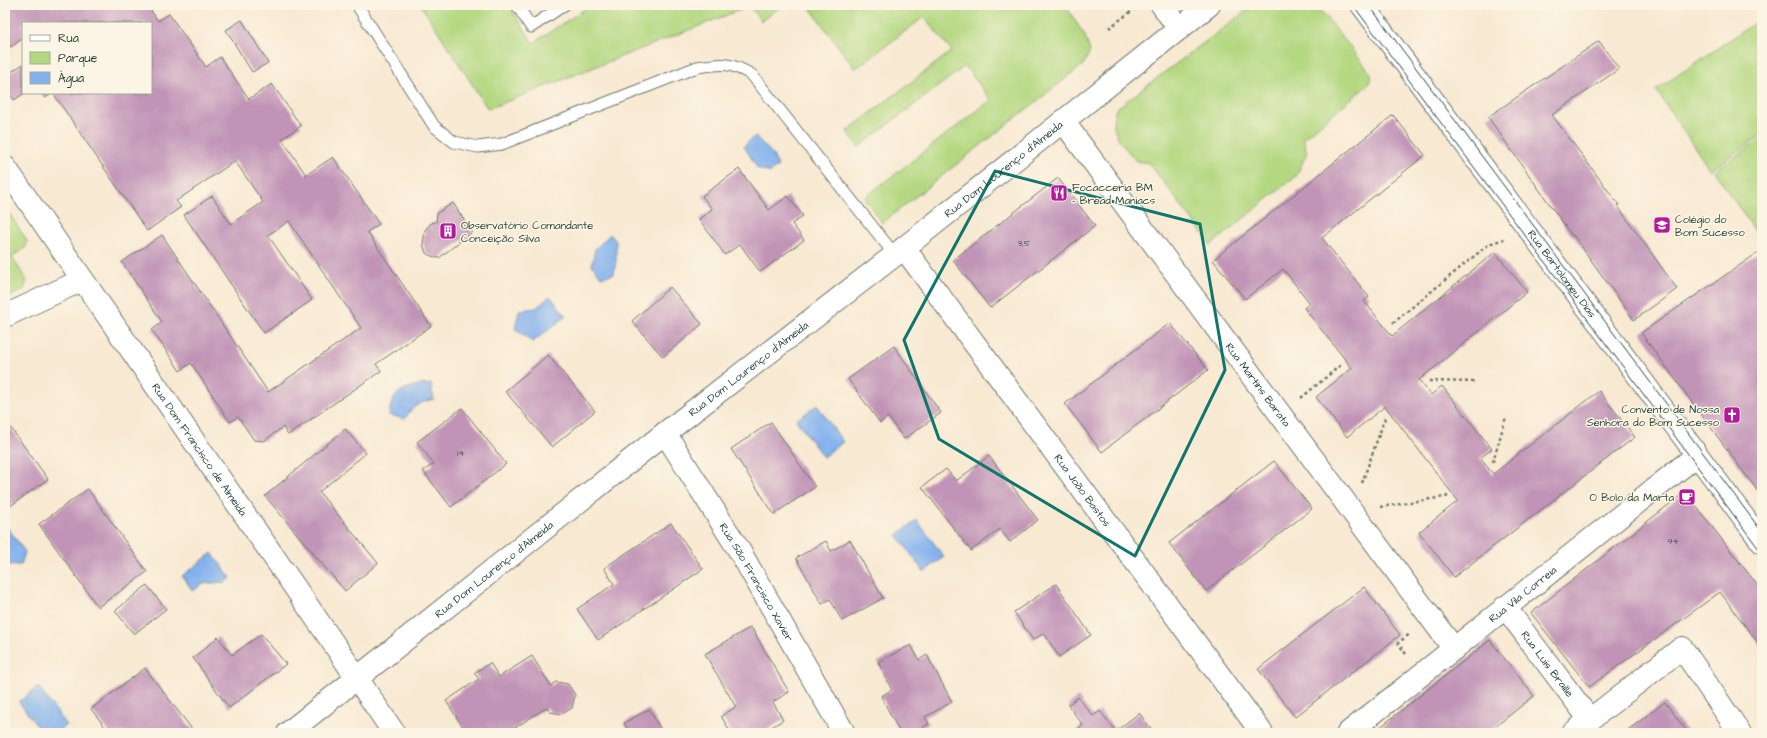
<svg xmlns="http://www.w3.org/2000/svg" width="1767" height="738" font-family="'Architects Daughter',sans-serif">
	<style>
		.green { fill: #b4d881; stroke: #6a8a5a }
		.water { fill: #82b1ed; stroke: #507790 }
		.building { fill: #c194b7 }
		.lines { fill: none; stroke-linecap: round; stroke-linejoin: round }
		.lane-casing { stroke: #6b796b; stroke-width: 13 }
		.street-casing { stroke: #6b796b; stroke-width: 24 }
		.secondary-casing { stroke: #6b796b; stroke-width: 24 }
		.path { stroke: #6b796b; stroke-width: 2.5; stroke-dasharray: 3 3; stroke-linecap: butt }
		.lane { stroke: #fff; stroke-width: 11 }
		.street { stroke: #fff; stroke-width: 22 }
		.secondary { stroke: #fff; stroke-width: 22 }
		.tram { stroke: #1f3d34; stroke-width: 1 }
		.marked { fill: none; stroke: #0f766e; stroke-width: 3; stroke-linejoin: round }
		.labels { text-anchor: middle; stroke-width: 3; stroke-linejoin: round; paint-order: stroke }
		.number-label { font-size: 9px; fill: #485355 }
		.street-label { font-size: 11px; fill: #1f3d34; stroke: #fcf5e5 }
		.poi-label { font-size: 11px; fill: #1f3d34; stroke: #fcf5e5; text-anchor: start }
	</style>
	<rect width="100%" height="100%" fill="#fcf5e5"/>
	<filter id="ink" filterUnits="userSpaceOnUse"><feTurbulence type="fractalNoise" baseFrequency=".025" numOctaves="2"/><feDisplacementMap in="SourceGraphic" scale="8" xChannelSelector="R" yChannelSelector="G"/><feConvolveMatrix kernelMatrix="1 2 1 2 8 2 1 2 1" color-interpolation-filters="sRGB"/></filter>
	<filter id="wash" filterUnits="userSpaceOnUse"><feTurbulence type="fractalNoise" baseFrequency=".012" numOctaves="4" result="noise"/><feDisplacementMap in="SourceGraphic" scale="16" xChannelSelector="R" yChannelSelector="G"/><feGaussianBlur stdDeviation="0.9" result="paint"/><feColorMatrix in="noise" values="0 0 0 0 0 0 0 0 0 0 0 0 0 0 0 0 0 1.4 0 .05"/><feComposite in="paint" operator="in"/></filter>
	<g filter="url(#wash)">
		<rect width="100%" height="100%" fill="#f8e9d2"/>
		<g class="green">
			<polygon points="421,5 509,5 533,43 591,5 783,5 761,21 750,6 488,109"/>
			<polygon points="808,5 1065,5 1085,36 1090,51 1084,64 882,223 864,198 991,100 965,66 859,147 847,131 952,51 924,17 855,69"/>
			<path d="M1254,5H1317L1372,75L1368,85L1303,138L1307,152L1297,175L1211,245L1149,163L1136,161C1123,145 1107,131 1116,109Z"/>
			<polygon points="1756,22 1762,31 1762,135 1710,170 1656,90"/>
			<polygon points="1762,138 1762,231 1757,234 1714,171"/>
			<polygon points="5,207 27,241 26,247 12,257 27,281 24,289 5,299"/>
		</g>
		<g class="water">
			<polygon points="755,136 772,153 778,166 770,173 757,168 744,146"/>
			<polygon points="610,234 616,241 616,260 614,274 601,277 592,265 595,249"/>
			<polygon points="550,296 566,316 533,342 515,329 519,310 536,308"/>
			<path d="M431,384L434,399C419,403 413,405 405,419L389,415C392,389 407,386 431,384Z"/>
			<polygon points="817,405 843,442 823,457 796,420"/>
			<polygon points="917,520 944,557 924,572 897,535"/>
			<polygon points="5,529 9,529 25,552 21,565 9,565 5,558"/>
			<polygon points="212,553 231,578 225,582 202,584 193,591 182,576"/>
			<polygon points="38,687 67,725 56,733 42,733 19,702"/>
		</g>
		<g id="blocks">
			<g class="building">
				<polygon points="5,5 147,5 158,21 169,14 206,67 220,57 249,99 272,84 301,126 282,139 306,175 333,157 379,224 367,232 431,326 376,364 381,371 288,435 283,427 264,441 254,440 238,417 230,422 191,363 180,371 152,330 162,322 122,262 162,235 268,392 361,328 289,221 268,235 312,300 264,333 184,215 212,196 231,224 263,202 235,161 176,201 181,207 147,231 53,93 45,98 42,93 151,93 151,23 23,23 23,38 11,47 5,38"/>
				<polygon points="242,20 268,63 252,72 226,30"/>
				<polygon points="1599,41 1619,69 1552,115 1619,205 1617,205 1677,289 1634,320 1573,235 1572,236 1488,117"/>
				<polygon points="23,64 23,94 14,100 5,87 5,76"/>
				<polygon points="1393,115 1425,155 1322,238 1369,297 1364,301 1392,336 1495,252 1527,292 1419,380 1431,395 1442,386 1492,449 1480,458 1493,474 1599,391 1635,437 1454,577 1419,532 1458,501 1385,406 1347,437 1316,397 1352,368 1304,308 1310,303 1283,269 1245,299 1213,260"/>
				<polygon points="739,169 769,210 788,196 803,216 792,224 804,240 760,272 740,244 725,255 699,219 712,209 702,196"/>
				<polygon points="1058,178 1095,226 990,308 953,260"/>
				<polygon points="453,203 472,232 439,258 434,257 426,253 423,244 425,230 431,223 436,222 437,213"/>
				<polygon points="1762,250 1762,497 1641,333"/>
				<polygon points="670,287 702,324 663,357 632,321"/>
				<polygon points="1170,323 1208,370 1102,452 1065,404"/>
				<polygon points="894,346 941,413 904,439 888,417 880,423 848,379"/>
				<polygon points="548,355 595,411 552,447 505,391"/>
				<polygon points="462,408 506,464 451,507 423,471 434,464 417,442"/>
				<polygon points="5,420 48,479 5,510"/>
				<polygon points="771,422 815,487 774,514 731,449"/>
				<polygon points="345,429 366,453 319,492 378,563 345,591 265,496"/>
				<polygon points="989,456 1038,520 1010,542 1000,529 971,551 922,487 946,469 956,481"/>
				<polygon points="1274,461 1312,509 1206,591 1169,543"/>
				<polygon points="88,489 147,572 98,607 39,524"/>
				<polygon points="1685,492 1762,591 1762,648 1720,592 1589,687 1531,613"/>
				<polygon points="671,523 703,569 598,640 577,609 614,584 604,568"/>
				<polygon points="850,540 883,598 842,621 830,599 822,604 796,558 826,541 831,551"/>
				<polygon points="1056,584 1091,635 1059,657 1044,633 1033,640 1014,612"/>
				<polygon points="147,585 166,609 134,634 115,611"/>
				<polygon points="1364,587 1400,635 1295,717 1258,669"/>
				<polygon points="751,627 789,692 773,702 783,720 762,733 731,733 721,716 736,707 705,654"/>
				<polygon points="261,634 286,664 229,708 193,658 218,637 232,655"/>
				<polygon points="1490,640 1534,696 1487,733 1373,733"/>
				<polygon points="911,645 919,660 927,655 952,702 925,717 929,724 912,733 900,733 881,696 892,690 878,662"/>
				<polygon points="532,656 551,686 556,682 568,684 575,695 572,708 562,714 550,712 547,707 513,729 515,733 467,733 446,701 479,679 474,673 490,663 499,677"/>
				<polygon points="145,668 195,733 110,733 91,709"/>
				<polygon points="1078,697 1093,716 1100,711 1116,731 1139,713 1153,731 1151,733 1073,733 1083,725 1068,705"/>
				<polygon points="1665,702 1688,733 1624,733"/>
				<polygon points="649,709 663,733 630,733 624,723"/>
			</g>
		</g>
	</g>
	<g filter="url(#ink)">
		<use href="#blocks" fill-opacity="0" stroke="#6b796b" stroke-width="1"/>
		<g class="lines">
			<g class="lane-casing">
				<g id="lane">
					<path d="M357,5L434,126L454,142L478,147L502,144L697,67C722,63 730,62 752,75L895,255"/>
					<polyline points="517,5 531,27 564,5"/>
				</g>
			</g>
			<g class="street-casing">
				<g id="street">
					<polyline points="1162,5 1179,29"/>
					<path id="s1" d="M1063,121L1454,649"/>
					<path id="s2" d="M5,167L338,650L394,733"/>
					<path id="s3" d="M904,248L1262,733"/>
					<polyline points="5,316 82,280"/>
					<path id="s4" d="M665,433L739,550L844,733"/>
					<path id="s5" d="M1505,607L1590,720"/>
					<path id="s6" d="M288,733L665,433L904,248L1209,5"/>
					<path id="s7" d="M1348,733L1697,455"/>
					<polyline points="1573,733 1682,648 1740,733"/>
				</g>
			</g>
			<g class="secondary-casing">
				<g id="secondary">
					<path id="s8" d="M1362,5L1762,542"/>
				</g>
			</g>
			<g class="path">
				<polyline points="1109,28 1137,7"/>
				<polyline points="1393,323 1489,244 1504,239"/>
				<polyline points="1429,381 1477,382"/>
				<polyline points="1301,398 1342,364"/>
				<polyline points="1493,462 1506,417"/>
				<polyline points="1362,483 1386,415"/>
				<polyline points="1380,507 1450,496"/>
				<polyline points="1406,654 1398,643 1411,633"/>
			</g>
			<use href="#lane" class="lane"/>
			<use href="#street" class="street"/>
			<use href="#secondary" class="secondary"/>
			<g class="tram">
				<polyline points="1353,5 1762,553"/>
				<polyline points="1369,5 1762,532"/>
			</g>
		</g>
	</g>
	<path class="marked" d="M995,171L1200,224L1225,370L1135,556L939,439L904,340Z"/>
	<defs>
		<g id="restaurant-square" transform="scale(0.9)"><rect x="-9" y="-9" width="18" height="18" rx="4" fill="#b5179e" stroke="#fcf5e5"/><path d="M-5-6h1v4h1v-4h1v4h1v-4h1v5L-1.5 .5V6h-2V.5L-5-1ZM5-6V6H3V1.5H1.5Q1.5-4 5-6Z" fill="#fff"/></g>
		<g id="school-square" transform="scale(0.9)"><rect x="-9" y="-9" width="18" height="18" rx="4" fill="#b5179e" stroke="#fcf5e5"/><path d="M0-5L7-2L0 1L-7-2ZM-4 1L0 2.5L4 1V4Q0 6-4 4Z" fill="#fff"/></g>
		<g id="building-square" transform="scale(0.9)"><rect x="-9" y="-9" width="18" height="18" rx="4" fill="#b5179e" stroke="#fcf5e5"/><path d="M-4-6H4V6H1V3H-1V6H-4ZM-2.5-4.3h1.7v1.8h-1.7ZM.8-4.3h1.7v1.8H.8ZM-2.5-1h1.7V.8h-1.7ZM.8-1h1.7V.8H.8Z" fill="#fff"/></g>
		<g id="church-square" transform="scale(0.9)"><rect x="-9" y="-9" width="18" height="18" rx="4" fill="#b5179e" stroke="#fcf5e5"/><path d="M-1.2-6h2.4v3.5h3.3v2.4h-3.3V6h-2.4V-.1h-3.3v-2.4h3.3Z" fill="#fff"/></g>
		<g id="cafe-square" transform="scale(0.9)"><rect x="-9" y="-9" width="18" height="18" rx="4" fill="#b5179e" stroke="#fcf5e5"/><path d="M-5.5-4.5H6V0H3Q3 3.5 0 3.5H-2.5Q-5.5 3.5-5.5 0ZM3-3.2v2h1.7v-2ZM-6 4.5H4V6H-6Z" fill="#fff"/></g>
	</defs>
	<g fill-rule="evenodd">
		<use href="#restaurant-square" x="1059" y="193"/>
		<use href="#school-square" x="1662" y="225"/>
		<use href="#building-square" x="448" y="231"/>
		<use href="#church-square" x="1732" y="415"/>
		<use href="#cafe-square" x="1687" y="497"/>
	</g>
	<g class="labels">
		<g class="number-label">
			<text x="1024" y="246">3,5</text>
			<text x="461" y="456">14</text>
			<text x="1673" y="544">94</text>
		</g>
		<g class="street-label">
			<text dy="4" stroke="none"><textPath href="#s6" startOffset="911">Rua Dom Lourenço d'Almeida</textPath></text>
			<text dy="4" stroke="none"><textPath href="#s8" startOffset="335">Rua Bartolomeu Dias</textPath></text>
			<text dy="4" stroke="none"><textPath href="#s6" startOffset="587">Rua Dom Lourenço d'Almeida</textPath></text>
			<text dy="4" stroke="none"><textPath href="#s1" startOffset="328">Rua Martins Barata</textPath></text>
			<text dy="4" stroke="none"><textPath href="#s2" startOffset="343">Rua Dom Francisco de Almeida</textPath></text>
			<text dy="4" stroke="none"><textPath href="#s3" startOffset="301">Rua João Bastos</textPath></text>
			<text dy="4" stroke="none"><textPath href="#s6" startOffset="263">Rua Dom Lourenço d'Almeida</textPath></text>
			<text dy="4" stroke="none"><textPath href="#s4" startOffset="175">Rua São Francisco Xavier</textPath></text>
			<text dy="4" stroke="none"><textPath href="#s7" startOffset="223">Rua Vila Correia</textPath></text>
			<text dy="4" stroke="none"><textPath href="#s5" startOffset="71">Rua Luís Braille</textPath></text>
		</g>
		<g class="poi-label">
			<text x="1072" y="191">Focacceria BM<tspan x="1072" dy="13">- Bread Maniacs</tspan></text>
			<text x="1675" y="223">Colégio do<tspan x="1675" dy="13">Bom Sucesso</tspan></text>
			<text x="461" y="229">Observatório Comandante<tspan x="461" dy="13">Conceição Silva</tspan></text>
			<text x="1719" y="413" text-anchor="end">Convento de Nossa<tspan x="1719" dy="13">Senhora do Bom Sucesso</tspan></text>
			<text x="1674" y="501" text-anchor="end">O Bolo da Marta</text>
		</g>
	</g>
	<rect width="1767" height="738" fill="none" stroke="#fcf5e5" stroke-width="20"/>
	<rect x="22" y="22" width="130" height="72" fill="#fcf5e5" stroke="#a4ab9e"/>
	<rect x="30" y="35" width="20" height="6" fill="#ffffff" stroke="#a4ab9e"/>
	<text x="58" y="42" font-size="12" fill="#1f3d34">Rua</text>
	<rect x="30" y="52" width="20" height="12" fill="#b4d881" stroke="#a4ab9e"/>
	<text x="58" y="62" font-size="12" fill="#1f3d34">Parque</text>
	<rect x="30" y="72" width="20" height="12" fill="#82b1ed" stroke="#a4ab9e"/>
	<text x="58" y="82" font-size="12" fill="#1f3d34">Água</text>
</svg>
